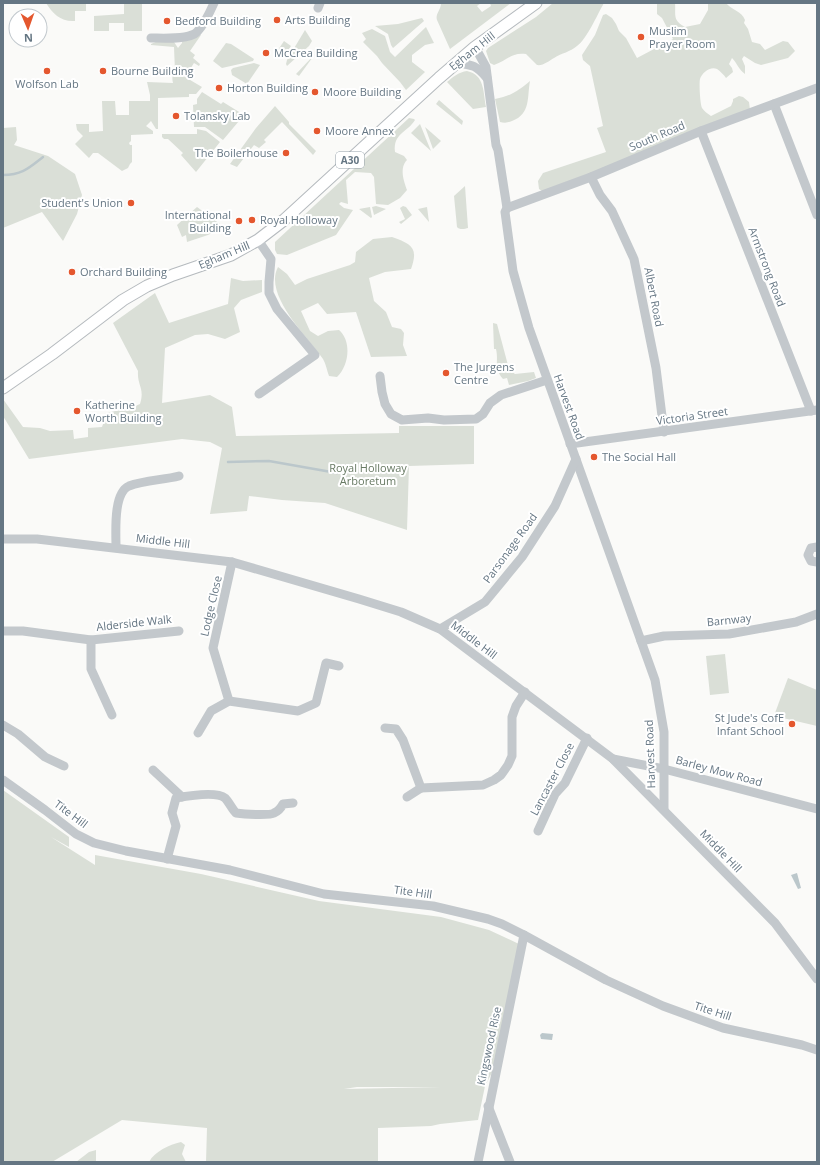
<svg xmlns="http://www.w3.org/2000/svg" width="820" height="1165" font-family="'Open Sans',sans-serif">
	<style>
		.green { fill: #dadfd7; fill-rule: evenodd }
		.water { fill: #bbc7cb }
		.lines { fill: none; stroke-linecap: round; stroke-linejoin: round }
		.stream { stroke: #bbc7cb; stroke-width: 2.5 }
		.major-casing { stroke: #b5babe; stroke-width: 13 }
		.minor { stroke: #c3c8cc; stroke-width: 9 }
		.major { stroke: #fff; stroke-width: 11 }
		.poi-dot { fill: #e4572e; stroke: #fff; stroke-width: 1.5 }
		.labels { text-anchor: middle; stroke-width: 4; stroke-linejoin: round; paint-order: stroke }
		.shield { fill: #fff; stroke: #939fa8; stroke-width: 1 }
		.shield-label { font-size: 10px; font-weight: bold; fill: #657683 }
		.poi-label { font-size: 11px; fill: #657683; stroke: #fff; text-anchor: start }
		.street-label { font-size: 11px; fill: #657683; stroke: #fff }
		.park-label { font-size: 11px; fill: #687a64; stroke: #fff }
	</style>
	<rect width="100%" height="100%" fill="#fafaf8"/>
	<g class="green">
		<path d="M46,3H86V11H75V21C61,22 53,14 46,3Z"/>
		<polygon points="124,3 142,3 142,31 124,31 124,23 109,23 109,31 94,31 94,16 124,14"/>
		<path d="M441,3H481L477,6L482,12L491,6L490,3H511L450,49L437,20C435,14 441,10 441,3Z"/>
		<path d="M553,3H604C597,15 587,39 577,46C570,52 562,53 554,58C549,61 543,66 537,65L526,54C511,52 507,61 494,65L490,63L486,51L488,48L536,17Z"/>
		<path d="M657,3H675C676,15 672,20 685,27L700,24L708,10V3H726C731,10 742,11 745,20L744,23L748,29L752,42L760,44L765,50L783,41L788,42L795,51L788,58L761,65L755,63L744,56L742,59L745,66V74C739,70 737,63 732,58L729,64L732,68L733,72L726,78C724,75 720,71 717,69C710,66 702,73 700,79C699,83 700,104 702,108C704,111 708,114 711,116L731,106L733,101V99L739,96L743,97L749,102L750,110L545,193L539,189L538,181L543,173L606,152L597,128L603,126L590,66L583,60L582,55L595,35L603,15L606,14L612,18L616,24L619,31L626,38L637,58L673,39L662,18L657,14Z"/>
		<polygon points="422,18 424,21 393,48 391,45 388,34 375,26 398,24"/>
		<polygon points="426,27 434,43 425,45 412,55 412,62 425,72 406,90 400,82 382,63 377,56 363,42 366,39 362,33 372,29 385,36 390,52 395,57"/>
		<polygon points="305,30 312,41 309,46 287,66 286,64 287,60"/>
		<path d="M201,35L190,51L195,55L193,58L200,64L199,66L194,63L185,77L202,87L196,94H189V97L158,98V129H156L151,121L146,126L153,131V134L131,135V141L129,143L130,145H132V162L130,164L128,168L122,171L98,153H93L89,158L75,144L83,136L77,130L76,124H89V132L103,131L102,101H115L116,115H129V101H150V95L147,82L173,83C172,78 172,75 175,72L174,47L151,45V44L158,41L174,42L178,48L182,43V39Z"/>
		<polygon points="284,41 291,46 285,55 278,50"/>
		<polygon points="226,43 231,44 254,59 253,61 222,68 213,61"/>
		<polygon points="315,54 299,76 296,74"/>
		<polygon points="254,63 260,65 247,84 232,75 231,70 233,68"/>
		<path d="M467,71C485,75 483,92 486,107L473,109L447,82C453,77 459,72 467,71Z"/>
		<path d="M530,81C527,97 531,114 512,121C508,123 504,123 500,122L495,99C511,96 518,91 530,81Z"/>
		<polygon points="202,92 221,104 223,102 244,115 223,140 205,127 194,127 193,105 197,104 197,99"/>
		<polygon points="439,100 463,121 462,125 436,104"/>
		<polygon points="275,106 289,122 289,124 316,151 313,155 282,122 264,140 266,142 259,148 254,145 237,167 230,164 256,128"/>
		<path d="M409,118L414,119L415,120C407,133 393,133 395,152L404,156L407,160C399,168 404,181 407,190L400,198L388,205L376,204L374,177L371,173L355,172L346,180L348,204L341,202L339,204L344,208L353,210L336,235L287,255L277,254L275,250V242Z"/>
		<polygon points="420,124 431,151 411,133"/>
		<polygon points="16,127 17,140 14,145 48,156 75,174 82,195 77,214 63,241 42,212 3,228 3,128"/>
		<polygon points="425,127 441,141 433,149"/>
		<polygon points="197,129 206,131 220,142 196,172 181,155 183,153 168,139 164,139 162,137 162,134 197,134"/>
		<path d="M465,186L468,228C465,229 459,230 457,227L454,196Z"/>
		<polygon points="376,206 386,209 374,215 372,207"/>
		<polygon points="403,206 406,207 412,215 401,224 399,222 405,219 400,208"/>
		<polygon points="197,207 224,227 208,235 187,242 186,235 182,237 177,225"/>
		<polygon points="370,207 372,217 371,218 359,209"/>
		<polygon points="427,207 429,222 418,209"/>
		<path d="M392,237C411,244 419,247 411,269L385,272L369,278L374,301L386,312L392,327L401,329L404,333L403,345L407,356L371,357L356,312L327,314L318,303L301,311L310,331L318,336L328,331L339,330C352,341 349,366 337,377L329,376C327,371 326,364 323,359C308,337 263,295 278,267L287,274L295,285L307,279L350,265L355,262L356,252L373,239Z"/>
		<path d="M231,278L243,281L262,280V292L241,300L234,308L240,332L225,339L208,334L195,335L165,348L162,403L210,395L232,407L236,436L399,433V426H474V464L409,466L407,530L325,503L282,500L249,496L247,511L210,514L222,448L210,442L182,439L29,459L3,416V399L23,427L40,428L50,431L73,430L74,439L88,437V428L102,427L107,413C118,410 129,409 140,404C145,388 137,386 138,371L113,323L155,293L169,323L228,304Z"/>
		<path d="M493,323L497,324L509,369L515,374L534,372L536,378L528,381L509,385L507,378L503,379C493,367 499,362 496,349H494Z"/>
		<polygon points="725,654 729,693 710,695 706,656"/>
		<polygon points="788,678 817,690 817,726 783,718 775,713"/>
		<path d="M3,790L69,837V847L51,837L95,865V855L201,874L319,901L441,917L489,930L519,944L503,1051L485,1086L478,1120L440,1124L431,1126L378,1128V1162H206L207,1128L122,1120L52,1162H3ZM357,1087H441L344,1089Z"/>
		<path d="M181,1142L185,1145L182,1154L186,1162H149C155,1151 169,1145 181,1142Z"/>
		<polygon points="96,1150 96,1162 76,1162 89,1152"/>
	</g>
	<g class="water">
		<polygon points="797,873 801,888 798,889 791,875"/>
		<polygon points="542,1033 553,1034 552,1040 541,1039 540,1035"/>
	</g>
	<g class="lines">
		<g class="stream">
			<path d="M3,175C22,175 29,168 43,157"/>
			<polyline points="228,462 269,461 337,473"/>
		</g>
		<g class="major-casing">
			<polyline id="major" points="3,388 52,354 123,300 147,286 173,275 231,255 258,240 284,220 439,78 475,47 536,3"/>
		</g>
		<g class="minor">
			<polyline points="318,8 320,3"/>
			<path d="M151,38C162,38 189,40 197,32C204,25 210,12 214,3"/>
			<polyline points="475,47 486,67 496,145 498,150 507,208 505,212 513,271 529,328 655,680 664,732 664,809"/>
			<path d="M455,63C472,65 475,64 487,78"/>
			<polyline points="774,104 817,215"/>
			<polyline points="701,131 811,411"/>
			<polyline points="591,177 600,195 612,211 634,259 656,368 664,432"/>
			<polyline points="507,208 591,177 701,131 817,88"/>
			<polyline points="258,240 271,259 269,282 269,293 277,309 315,355 259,394"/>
			<polyline points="380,376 382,392 385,404 391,414 402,420 428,418 444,420 476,419 483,414 490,403 501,395 547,380"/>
			<polyline points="570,444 817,410"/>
			<polyline points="3,539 37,539 232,562 359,599 401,612 440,629 613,759 775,923 817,979"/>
			<path d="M116,547C116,532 113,493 129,486C144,480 164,480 179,476"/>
			<polyline points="817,547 811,548 808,555 811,561 817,562"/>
			<polyline points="440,629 485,602 522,557 555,506 576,459"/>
			<polyline points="3,631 23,631 91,640 179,631"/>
			<polyline points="91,640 91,669 112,715"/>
			<polyline points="641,641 664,636 729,634 796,622 817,614"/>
			<polyline points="229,701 213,648 232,562"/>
			<polyline points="3,725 18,734 45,757 64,766"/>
			<polyline points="385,728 396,729 403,740 421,788 483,785 494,780 501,775 508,765 512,756 512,717 516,706 525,692"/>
			<polyline points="198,733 211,711 229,701 298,711 316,703 326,663 339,666"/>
			<polyline points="613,759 664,769 817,809"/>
			<polyline points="153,770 182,797"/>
			<polyline points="3,780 45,810 76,834 94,843 126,851 230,870 324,894 433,906 488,919 502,924 524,935 606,980 663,1006 723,1028 802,1045 817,1050"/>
			<polyline points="407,797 421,788"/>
			<polyline points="538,831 555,794 565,783 587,738"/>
			<path d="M167,859L176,826L172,813L176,798C187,796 216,791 225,798C229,802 232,809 236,813C243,814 269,816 274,813C279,811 281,808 283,804L293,803"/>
			<polyline points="488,1106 510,1162"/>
			<polyline points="478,1162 524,935"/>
		</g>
		<use href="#major" class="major"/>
	</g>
	<g class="poi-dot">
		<circle cx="277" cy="20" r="4"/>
		<circle cx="167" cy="21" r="4"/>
		<circle cx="641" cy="37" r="4"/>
		<circle cx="266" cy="53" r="4"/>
		<circle cx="47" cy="71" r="4"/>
		<circle cx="103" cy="71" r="4"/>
		<circle cx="219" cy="88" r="4"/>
		<circle cx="315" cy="92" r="4"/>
		<circle cx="176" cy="116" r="4"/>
		<circle cx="317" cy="131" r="4"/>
		<circle cx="286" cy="153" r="4"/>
		<circle cx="131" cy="203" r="4"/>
		<circle cx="252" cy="220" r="4"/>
		<circle cx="239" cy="221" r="4"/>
		<circle cx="72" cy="272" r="4"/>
		<circle cx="446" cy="373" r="4"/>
		<circle cx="77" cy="411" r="4"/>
		<circle cx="594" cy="457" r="4"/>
		<circle cx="792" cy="724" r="4"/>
	</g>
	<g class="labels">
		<rect class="shield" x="336" y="152" width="28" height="16" rx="3"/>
		<g class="shield-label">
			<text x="350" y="164">A30</text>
		</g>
		<g class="poi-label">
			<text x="285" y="24">Arts Building</text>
			<text x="175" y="25">Bedford Building</text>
			<text x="649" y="35">Muslim<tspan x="649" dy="13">Prayer Room</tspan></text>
			<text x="274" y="57">McCrea Building</text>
			<text x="111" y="75">Bourne Building</text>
			<text x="47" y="88" text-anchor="middle">Wolfson Lab</text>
			<text x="227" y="92">Horton Building</text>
			<text x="323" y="96">Moore Building</text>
			<text x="184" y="120">Tolansky Lab</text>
			<text x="325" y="135">Moore Annex</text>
			<text x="278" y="157" text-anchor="end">The Boilerhouse</text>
			<text x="123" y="207" text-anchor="end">Student's Union</text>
			<text x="231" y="219" text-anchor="end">International<tspan x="231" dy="13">Building</tspan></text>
			<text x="260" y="224">Royal Holloway</text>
			<text x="80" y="276">Orchard Building</text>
			<text x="454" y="371">The Jurgens<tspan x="454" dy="13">Centre</tspan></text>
			<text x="85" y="409">Katherine<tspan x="85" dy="13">Worth Building</tspan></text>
			<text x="602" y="461">The Social Hall</text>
			<text x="784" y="722" text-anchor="end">St Jude's CofE<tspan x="784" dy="13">Infant School</tspan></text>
		</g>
		<g class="street-label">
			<text transform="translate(472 51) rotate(-38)" y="4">Egham Hill</text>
			<text transform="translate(657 136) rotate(-23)" y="4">South Road</text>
			<text transform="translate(224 255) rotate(-23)" y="4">Egham Hill</text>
			<text transform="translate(767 267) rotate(69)" y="4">Armstrong Road</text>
			<text transform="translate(654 297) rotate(79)" y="4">Albert Road</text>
			<text transform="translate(569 407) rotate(70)" y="4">Harvest Road</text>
			<text transform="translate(692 416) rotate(-8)" y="4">Victoria Street</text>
			<text transform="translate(163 541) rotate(7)" y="4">Middle Hill</text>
			<text transform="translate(510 548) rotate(-54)" y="4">Parsonage Road</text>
			<text transform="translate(211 606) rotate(-77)" y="4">Lodge Close</text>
			<text transform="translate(729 620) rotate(-6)" y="4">Barnway</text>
			<text transform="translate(134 623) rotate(-6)" y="4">Alderside Walk</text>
			<text transform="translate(474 640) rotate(37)" y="4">Middle Hill</text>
			<text transform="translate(650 754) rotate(-92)" y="4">Harvest Road</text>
			<text transform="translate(719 771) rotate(15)" y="4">Barley Mow Road</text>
			<text transform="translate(552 779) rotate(-62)" y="4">Lancaster Close</text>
			<text transform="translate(71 814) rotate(37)" y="4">Tite Hill</text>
			<text transform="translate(721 851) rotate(46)" y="4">Middle Hill</text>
			<text transform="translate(413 892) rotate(8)" y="4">Tite Hill</text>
			<text transform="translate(713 1011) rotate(18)" y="4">Tite Hill</text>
			<text transform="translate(489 1046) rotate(-78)" y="4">Kingswood Rise</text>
		</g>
		<g class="park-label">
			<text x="368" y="472">Royal Holloway<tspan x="368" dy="13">Arboretum</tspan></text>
		</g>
	</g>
	<rect width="820" height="1165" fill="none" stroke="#657683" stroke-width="8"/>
	<g transform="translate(28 28) rotate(178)"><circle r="19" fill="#ffffff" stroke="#c1c8cd"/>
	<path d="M0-3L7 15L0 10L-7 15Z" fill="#e4572e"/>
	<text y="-6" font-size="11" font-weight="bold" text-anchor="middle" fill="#657683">N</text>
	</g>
</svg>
